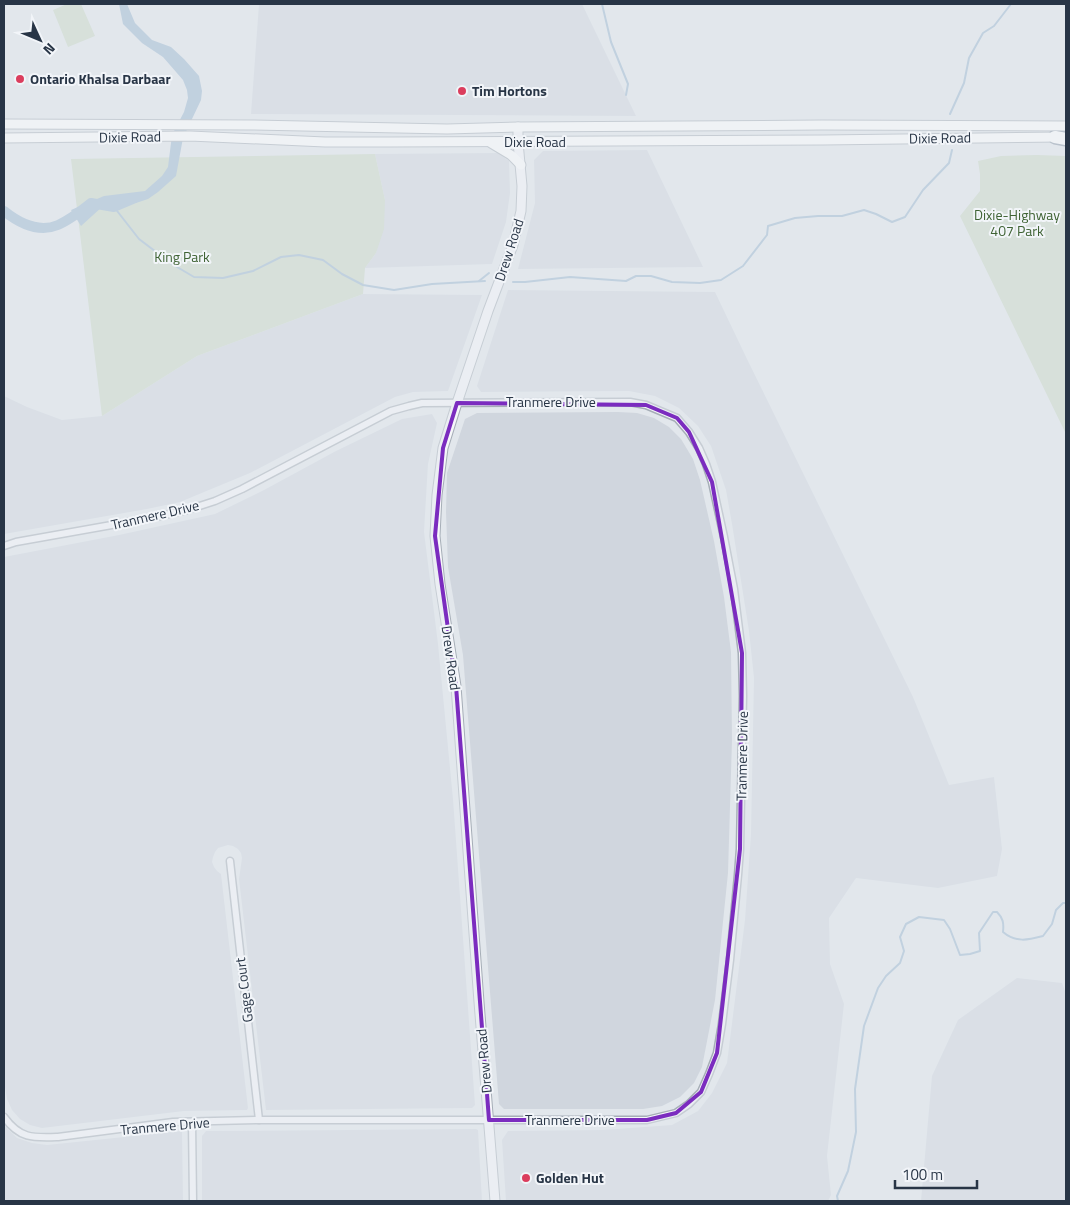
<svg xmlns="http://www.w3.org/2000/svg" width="1070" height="1205" font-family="'Titillium Web',sans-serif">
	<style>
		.built { fill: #d0d6de }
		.green { fill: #c9d7c3 }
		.water { fill: #9ab6cf }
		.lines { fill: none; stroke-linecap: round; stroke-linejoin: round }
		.stream { stroke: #9ab6cf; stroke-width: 2 }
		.river { stroke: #9ab6cf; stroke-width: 10 }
		.minor-casing { stroke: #a6aeb7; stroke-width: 9 }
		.tertiary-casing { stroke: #a6aeb7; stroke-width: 11 }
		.secondary-casing { stroke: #a6aeb7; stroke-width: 11 }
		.motorway-casing { stroke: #8895a4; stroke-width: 15 }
		.minor { stroke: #f6f7fa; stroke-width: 6 }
		.tertiary { stroke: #f6f7fa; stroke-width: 9 }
		.secondary { stroke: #fff; stroke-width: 9 }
		.motorway { stroke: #fff; stroke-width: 12 }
		.marked { fill: none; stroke: #7b2cbf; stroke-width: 4; stroke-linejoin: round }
		.poi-dot { fill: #db3d5d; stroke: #f2f5f9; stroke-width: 2 }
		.labels { text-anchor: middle; stroke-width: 4; stroke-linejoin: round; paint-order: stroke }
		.poi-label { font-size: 14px; font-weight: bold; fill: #283546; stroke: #f2f5f9; text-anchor: start }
		.street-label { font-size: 14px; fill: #283546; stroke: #f2f5f9 }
		.park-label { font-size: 14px; fill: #3f6334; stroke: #f2f5f9 }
	</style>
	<rect width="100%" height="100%" fill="#e2e7ec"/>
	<g class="built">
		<polygon points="259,4 582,4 636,116 251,114"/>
		<polygon points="647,150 703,267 518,269 535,203 534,160 543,151"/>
		<polygon points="498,153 509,161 510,193 506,222 492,264 365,268 376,253 385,200 375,154"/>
		<polygon points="508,290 715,292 747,359 913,697 949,785 994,777 1002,849 997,876 938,888 856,878 829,918 830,964 844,1004 827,1156 831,1195 828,1201 506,1201 502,1140 508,1131 602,1130 672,1125 698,1111 712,1093 727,1063 745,920 751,834 754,678 749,631 732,524 726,490 711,446 698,426 679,408 655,396 629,391 481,392 477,386"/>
		<polygon points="363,294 482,295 448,391 413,392 395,397 250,473 180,502 147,509 4,534 4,396 27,407 62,420 102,416 197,356"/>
		<polygon points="618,412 637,413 654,418 669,427 681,439 693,459 700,480 714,541 724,597 731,652 732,740 728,873 715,1000 702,1067 694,1083 680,1097 662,1106 643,1109 504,1109 499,1104 463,655 448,567 446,512 447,473 465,419 477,413"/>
		<polygon points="432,414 437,423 428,464 424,532 438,644 453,799 475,1105 472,1108 266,1110 239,879 242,858 241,853 238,849 233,846 228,845 218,848 215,852 213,857 212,862 214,867 217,871 221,874 248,1108 247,1110 184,1111 42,1128 30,1125 20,1119 12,1110 7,1099 5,1087 4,939 4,557 119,535 215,514 264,490 336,451 402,419"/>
		<polygon points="1017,978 1062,983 1066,994 1066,1201 921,1201 932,1076 958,1020"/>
		<polygon points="4,1125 17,1138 32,1143 47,1145 182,1131 183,1201 4,1201"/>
		<polygon points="476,1129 478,1130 482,1201 202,1201 202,1136 206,1131"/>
	</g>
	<g class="green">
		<polygon points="67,4 81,4 95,36 68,47 53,10"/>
		<polygon points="375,154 385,200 384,229 376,253 365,268 363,294 197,356 102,416 71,159"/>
		<polygon points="1037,155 1066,156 1066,434 960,216 980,191 980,174 978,161 1001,156"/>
	</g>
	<polygon class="water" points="119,4 127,4 135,23 152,40 171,47 184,59 199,76 202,91 201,100 183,138 176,176 158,192 148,199 136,203 116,203 103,206 81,226 71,210 104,196 145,191 162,176 168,167 172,135 184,112 188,98 187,90 183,80 163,57 142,43 123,24"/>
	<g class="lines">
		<g class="stream">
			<polyline points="602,4 611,42 628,84 626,95"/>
			<polyline points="950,114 964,83 969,58 983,33 994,26 1011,4"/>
			<polyline points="114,207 139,239 172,264 194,277 223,278 253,271 281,257 299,255 323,260 342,274 363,285 394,290 432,284 485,281"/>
			<polyline points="479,281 489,273"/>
			<polyline points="513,282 525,282 570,277 626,281 636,276 651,276 672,282 700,283 721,280 743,266 767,235 768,226 795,218 818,216 842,216 864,210 876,214 892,222 905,217 923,190 949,163 952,150"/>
			<path d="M838,1201L837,1196L848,1171L856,1132L855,1089L864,1026L878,988L886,976L900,963L904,951L900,937L906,924L919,917L944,920L950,929L960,955L970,954L980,951L979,933L993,912H997C1003,918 1004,923 1003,932C1016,943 1028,940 1043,936L1052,924L1056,910L1063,903H1066"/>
		</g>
		<path class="river" d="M4,211C19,223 39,233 58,225C70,220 81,211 91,203L114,207L133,199"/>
		<g class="minor-casing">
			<g id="minor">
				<path d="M4,546L16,542L151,518L187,510L215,501L242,489L391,411L409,406L422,403L630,402L646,405L677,418L689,432L699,448L706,464L712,482L724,537L734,589L742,653L743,696L740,849L738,875L730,960L722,1024L717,1053L709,1074L701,1092L689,1104L676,1113L647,1120H259L173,1122L58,1137C33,1138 20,1139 4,1117"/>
				<polyline points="230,861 259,1120"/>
				<polyline points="192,1122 193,1201"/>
			</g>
		</g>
		<g class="tertiary-casing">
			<polyline id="tertiary" points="495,1201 479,1002 456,686 440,584 435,536 437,495 443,448 457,403 488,311 513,245 521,211 522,186 518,142 518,127"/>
		</g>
		<g class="secondary-casing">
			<g id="secondary">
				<polyline points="4,124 254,125 447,129 518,127 822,125 1066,126"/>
				<polyline points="4,138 190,136 325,142 389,142 823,140 1061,137"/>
				<polyline points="491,143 511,155 521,165"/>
			</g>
		</g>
		<g class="motorway-casing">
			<polyline id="motorway" points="1055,137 1066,139"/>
		</g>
		<use href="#minor" class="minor"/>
		<use href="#tertiary" class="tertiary"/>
		<use href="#secondary" class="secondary"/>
		<use href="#motorway" class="motorway"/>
	</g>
	<path d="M0 0H1070V1205H0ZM457,403L646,405L677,418L689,432L712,482L742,653L740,849L717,1053L701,1092L676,1113L647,1120H489L456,686L435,536L443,448Z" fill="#e2e7ec" fill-opacity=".55" fill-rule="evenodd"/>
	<path class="marked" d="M457,403L646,405L677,418L689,432L712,482L742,653L740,849L717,1053L701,1092L676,1113L647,1120H489L456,686L435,536L443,448Z"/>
	<g class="poi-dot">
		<circle cx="20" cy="79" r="5"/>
		<circle cx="462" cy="91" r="5"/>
		<circle cx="526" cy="1178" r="5"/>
	</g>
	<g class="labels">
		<g class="poi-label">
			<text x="30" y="84">Ontario Khalsa Darbaar</text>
			<text x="472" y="96">Tim Hortons</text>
			<text x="536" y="1183">Golden Hut</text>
		</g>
		<g class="street-label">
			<text transform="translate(130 137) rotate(-1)" y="5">Dixie Road</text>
			<text transform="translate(940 138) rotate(-1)" y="5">Dixie Road</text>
			<text x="535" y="147">Dixie Road</text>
			<text transform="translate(509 250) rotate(-72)" y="5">Drew Road</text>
			<text x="551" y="407">Tranmere Drive</text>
			<text transform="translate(155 515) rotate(-13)" y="5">Tranmere Drive</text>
			<text transform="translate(451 658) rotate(82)" y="5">Drew Road</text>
			<text transform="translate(742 756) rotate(-89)" y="5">Tranmere Drive</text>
			<text transform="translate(244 990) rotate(-97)" y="5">Gage Court</text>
			<text transform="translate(484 1061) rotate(-95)" y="5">Drew Road</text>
			<text x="570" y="1125">Tranmere Drive</text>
			<text transform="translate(165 1126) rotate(-5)" y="5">Tranmere Drive</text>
		</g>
		<g class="park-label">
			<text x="1017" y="220">Dixie-Highway<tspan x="1017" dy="16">407 Park</tspan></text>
			<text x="182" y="262">King Park</text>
		</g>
	</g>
	<rect width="1070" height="1205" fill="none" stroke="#283546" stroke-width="10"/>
	<g transform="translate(40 40) rotate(134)" stroke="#f2f5f9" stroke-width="4" paint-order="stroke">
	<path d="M0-4L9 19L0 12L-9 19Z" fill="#283546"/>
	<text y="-8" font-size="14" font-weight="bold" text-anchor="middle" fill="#283546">N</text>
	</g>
	<path d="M895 1180v8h82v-8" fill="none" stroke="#283546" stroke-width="2.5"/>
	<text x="902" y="1180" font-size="15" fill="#283546" stroke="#f2f5f9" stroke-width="4" paint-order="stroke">100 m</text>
</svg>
